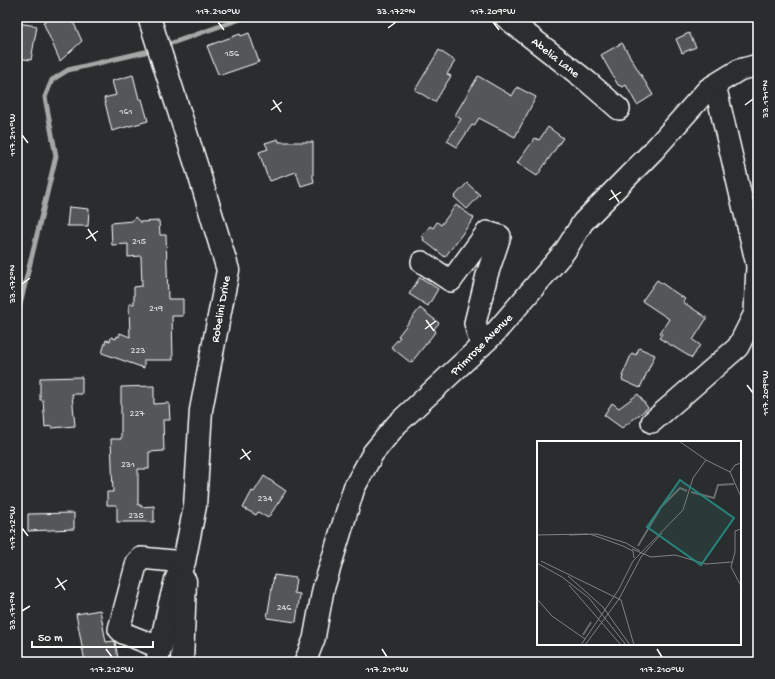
<svg xmlns="http://www.w3.org/2000/svg" width="775" height="679" font-family="'Gochi Hand',sans-serif">
	<style>
		.lines { fill: none; stroke-linecap: round; stroke-linejoin: round }
		.stream { stroke: #a6a7a7; stroke-width: 5 }
		.building { fill: #555758; stroke: #fff }
		.minor-casing { stroke: #fff; stroke-width: 24 }
		.major-casing { stroke: #fff; stroke-width: 25 }
		.minor { stroke: #2a2d2e; stroke-width: 21 }
		.major { stroke: #2a2d2e; stroke-width: 22 }
		.ticks { fill: none; stroke: #fff; stroke-width: 1.5 }
		.labels { text-anchor: middle; stroke-width: 4; stroke-linejoin: round; paint-order: stroke }
		.number-label { font-size: 10px; fill: #d4d5d5 }
		.street-label { font-size: 12px; fill: #fff; stroke: #2a2d2e }
		.inset-river { fill: none; stroke: #6a6c6d; stroke-width: 2 }
		.inset-road { fill: none; stroke: #7f8182; stroke-width: 1 }
		.view { fill: #27847c; fill-opacity: 0.15; stroke: #27847c; stroke-width: 2 }
		.inset-edge { fill: none; stroke: #fff; stroke-width: 2 }
		.neatline { fill: none; stroke: #fff; stroke-width: 1.5 }
		.ticks-label { font-size: 10px; text-anchor: middle; fill: #fff }
	</style>
	<rect width="100%" height="100%" fill="#2a2d2e"/>
	<filter id="ink" filterUnits="userSpaceOnUse"><feTurbulence type="fractalNoise" baseFrequency=".025" numOctaves="2"/><feDisplacementMap in="SourceGraphic" scale="8" xChannelSelector="R" yChannelSelector="G"/><feConvolveMatrix kernelMatrix="1 2 1 2 8 2 1 2 1" color-interpolation-filters="sRGB"/></filter>
	<g filter="url(#ink)">
		<g class="lines">
			<g class="stream">
				<polyline points="172,43 246,17"/>
				<polyline points="17,317 56,156 45,97 52,80 68,70 145,52"/>
				<polyline points="17,630 21,662"/>
			</g>
		</g>
		<g class="building">
			<polygon points="54,17 71,17 82,41 60,61 43,22"/>
			<polygon points="17,23 37,26 31,60 17,58"/>
			<polygon points="249,33 259,62 221,75 220,74 218,74 207,46 240,34 241,36"/>
			<polygon points="689,33 696,47 682,53 676,39"/>
			<polygon points="622,43 653,95 637,105 626,85 623,87 618,85 601,55"/>
			<polygon points="439,50 455,61 447,74 451,76 435,102 415,90"/>
			<polygon points="133,75 139,99 142,99 148,121 112,131 104,98 116,95 112,81"/>
			<polygon points="478,76 512,96 517,87 536,97 515,137 479,118 474,126 472,125 457,147 447,141 461,119 455,115"/>
			<polygon points="548,127 563,138 537,176 517,163 535,138 539,140"/>
			<polygon points="278,139 279,142 313,142 313,177 314,182 301,186 296,172 270,181 268,176 267,176 259,152 268,149 265,143"/>
			<polygon points="467,183 480,195 467,209 454,197"/>
			<polygon points="456,205 474,218 445,257 423,240 424,238 422,236 430,226 433,228 437,222 441,225"/>
			<polygon points="69,207 89,209 88,226 67,226"/>
			<polygon points="135,217 140,222 159,221 160,235 166,235 168,299 183,299 183,316 172,316 173,360 144,360 144,368 102,353 106,340 110,341 111,337 116,339 117,336 119,337 120,333 130,337 129,304 134,304 134,287 142,286 141,256 128,257 128,244 112,245 111,223 132,221"/>
			<polygon points="420,277 438,289 428,306 409,294"/>
			<polygon points="657,280 685,299 683,302 707,318 693,340 700,345 692,358 659,338 662,334 660,333 669,319 642,301"/>
			<polygon points="420,308 439,323 434,329 436,331 411,363 391,347 400,337 398,336"/>
			<polygon points="639,348 655,355 640,388 622,380 623,376 622,376 632,353 636,355"/>
			<polygon points="82,377 82,394 72,394 75,426 52,428 52,426 45,427 43,400 40,400 40,378"/>
			<polygon points="154,386 154,404 169,403 170,420 163,420 164,451 149,452 149,469 138,469 138,505 141,505 141,507 154,506 154,522 117,522 117,505 107,505 107,492 113,492 111,439 121,439 121,387"/>
			<polygon points="638,394 648,408 622,428 604,415 612,403 619,408"/>
			<polygon points="264,476 286,491 268,518 258,512 256,515 243,508 252,491 254,492"/>
			<polygon points="74,513 74,529 28,531 28,514"/>
			<polygon points="274,575 296,578 294,593 300,594 296,622 267,618"/>
			<polygon points="100,610 106,642 114,641 115,642 118,658 94,662 85,662 76,614"/>
		</g>
		<g class="lines">
			<g class="minor-casing">
				<g id="minor">
					<polyline points="505,17 588,82 619,109"/>
					<polyline points="422,262 451,281 487,232 500,236 487,275 475,323 481,346"/>
					<polyline points="652,422 738,347 755,313 757,265 715,85"/>
					<polyline points="161,648 123,633 119,629 137,562 141,558 184,562"/>
					<polyline points="305,662 314,639 323,590 354,488 373,453 397,424 494,334 565,251 583,222 653,151 708,89 739,70 758,65"/>
				</g>
			</g>
			<g class="major-casing">
				<g id="major">
					<polyline points="149,17 200,177 228,270 201,410 195,506 184,562 176,580 170,603 157,662"/>
					<polyline points="182,662 185,581"/>
				</g>
			</g>
			<use href="#minor" class="minor"/>
			<use href="#major" class="major"/>
		</g>
	</g>
	<path class="ticks" d="M218,22L224,30M493,22L499,30M388,28L396,22M273,100L281,112M745,105L753,99M271,110L282,102M22,135L28,143M611,190L619,202M609,200L621,192M88,229L96,241M86,239L98,231M22,284L30,278M426,320L434,331M425,329L436,321M747,385L753,393M242,449L250,460M240,459L251,451M22,528L28,536M57,578L65,590M55,588L67,580M22,611L30,606M106,649L112,657M382,649L387,657M657,649L662,657"/>
	<g class="labels">
		<g class="number-label">
			<text x="232" y="56">156</text>
			<text x="126" y="114">161</text>
			<text x="139" y="244">215</text>
			<text x="156" y="311">219</text>
			<text x="138" y="353">223</text>
			<text x="137" y="416">227</text>
			<text x="128" y="467">231</text>
			<text x="265" y="501">234</text>
			<text x="136" y="518">235</text>
			<text x="284" y="610">246</text>
		</g>
		<g class="street-label">
			<text transform="translate(556 57) rotate(38)" y="4">Abelia Lane</text>
			<text transform="translate(220 309) rotate(-80)" y="4">Robelini Drive</text>
			<text transform="translate(481 344) rotate(-45)" y="4">Primrose Avenue</text>
		</g>
	</g>
	<g transform="translate(537 441)">
		<rect width="204" height="204" fill="#2a2d2e"/>
		<path class="inset-river" d="M154,51L177,57L181,44L197,43M101,105L124,66L143,47L150,50M46,194L54,181"/>
		<path class="inset-road" d="M142,0L169,19L193,31L204,56M193,31L198,24L204,22M204,88L198,90V111L194,126L204,145M53,93L86,105M0,94L51,93M32,94L60,93L89,102L103,110M86,105L96,110L97,117M95,108L114,116L138,114L169,123L195,121M4,120L84,159L97,204M0,122L25,136L52,157L89,204M31,135L66,166L93,204M32,144L84,204M0,158L15,175L48,198M44,204L82,148L96,120L146,69L156,37L169,19M48,204L82,158L104,116L125,92"/>
		<path class="view" d="M143,39L197,77L164,124L110,86Z"/>
		<rect width="204" height="204" class="inset-edge"/>
	</g>
	<rect width="775" height="679" fill="none" stroke="#2a2d2e" stroke-width="44"/>
	<path d="M32 641v6h121v-6" fill="none" stroke="#ffffff" stroke-width="2"/>
	<text x="38" y="641" font-size="12" fill="#ffffff" stroke="#2a2d2e" stroke-width="3" paint-order="stroke">50 m</text>
	<rect x="22" y="22" width="731" height="635" class="neatline"/>
	<g class="ticks-label">
		<text x="218" y="14">117.210°W</text>
		<text x="396" y="14">33.172°N</text>
		<text x="493" y="14">117.209°W</text>
		<text transform="translate(764 99) rotate(-90)" y="4">33.171°N</text>
		<text transform="translate(11 135) rotate(-90)" y="4">117.211°W</text>
		<text transform="translate(11 284) rotate(-90)" y="4">33.172°N</text>
		<text transform="translate(764 393) rotate(-90)" y="4">117.209°W</text>
		<text transform="translate(11 528) rotate(-90)" y="4">117.212°W</text>
		<text transform="translate(11 611) rotate(-90)" y="4">33.171°N</text>
		<text x="112" y="672">117.212°W</text>
		<text x="387" y="672">117.211°W</text>
		<text x="662" y="672">117.210°W</text>
	</g>
</svg>
